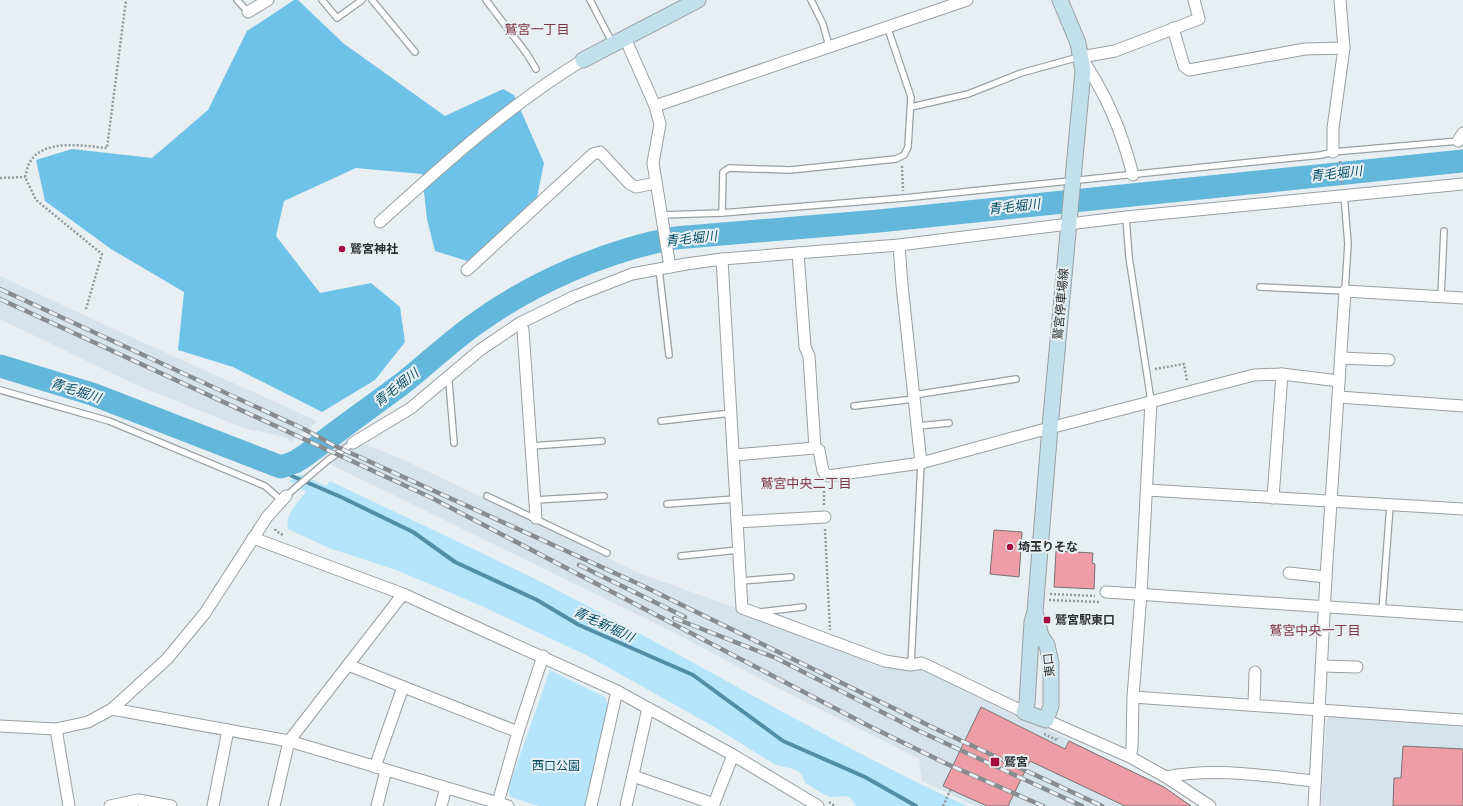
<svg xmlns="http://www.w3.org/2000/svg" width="1463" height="806" font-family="'Archivo Narrow','Noto Sans JP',sans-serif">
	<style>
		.built { fill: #d5e3ea }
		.green { fill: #b5e5fb }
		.forest { fill: #6fc2e7 }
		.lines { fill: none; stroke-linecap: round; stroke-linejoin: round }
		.stream { stroke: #538ea8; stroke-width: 4 }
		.river { stroke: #63b7db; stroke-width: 23 }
		.building { fill: #ee9da7; stroke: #777171 }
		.lane-casing { stroke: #999fa2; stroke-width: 8 }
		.street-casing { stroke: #999fa2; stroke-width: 13 }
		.secondary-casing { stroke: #999fa2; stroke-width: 17 }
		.path { stroke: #93989a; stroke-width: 2.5; stroke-dasharray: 2 2; stroke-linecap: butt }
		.lane { stroke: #fff; stroke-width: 5.5 }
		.street { stroke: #fff; stroke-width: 11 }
		.secondary { stroke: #c2e0eb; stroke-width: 15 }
		.rail-casing { stroke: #878c8e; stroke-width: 4.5 }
		.rail { stroke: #e8eff2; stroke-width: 3; stroke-dasharray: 9; stroke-linecap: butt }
		.poi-dot { fill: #a50b3f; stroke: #e8eff2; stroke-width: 1.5 }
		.labels { text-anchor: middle; stroke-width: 4; stroke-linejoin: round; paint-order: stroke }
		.poi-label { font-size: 12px; font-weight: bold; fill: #2d3031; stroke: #e8eff2; text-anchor: start }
		.street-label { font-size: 12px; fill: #2d3031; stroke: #e8eff2 }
		.park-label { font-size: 12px; fill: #024d65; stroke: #e8eff2 }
		.neighbourhood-label { font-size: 13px; fill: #7f3743; stroke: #e8eff2 }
		.water-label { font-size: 13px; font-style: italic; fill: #095169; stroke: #e8eff2 }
	</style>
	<rect width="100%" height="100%" fill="#e8eff2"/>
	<g class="built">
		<polygon points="0,276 144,343 313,419 317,422 291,442 285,437 248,429 228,422 132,383 0,319"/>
		<polygon points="350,436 349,441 330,454 321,459 317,458 317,454 340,437"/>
		<polygon points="358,445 366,445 400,458 641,574 736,608 737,611 828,646 924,668 1164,787 1192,806 975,806 922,781 919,759 774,686 669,630 328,463"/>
		<polygon points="1331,716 1463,724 1463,806 1324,806 1321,804 1327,719"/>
	</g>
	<g class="green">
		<path d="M300,474L326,486L330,481C415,522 502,561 586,605C713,671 836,746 967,806H856C847,789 839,800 828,796C820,793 813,787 805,783C802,766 786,769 774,764L718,729L588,656L477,604L396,570L329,548L288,529C285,513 297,504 306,492L289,481Z"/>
		<polygon points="550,670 605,697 608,705 587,806 539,806 510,797 508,789"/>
	</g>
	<polygon class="forest" points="294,0 298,0 343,43 445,116 503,89 514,95 544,163 534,212 480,265 435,251 427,219 422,174 356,168 284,201 276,236 320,293 371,283 400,307 405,342 375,380 322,412 233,367 178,350 184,292 111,249 45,201 36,160 72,149 152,158 208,110 247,31"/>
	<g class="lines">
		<polyline class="stream" points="281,467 292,476 341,497 413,532 455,562 537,600 579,625 693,675 783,741 865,777 916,806"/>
		<path class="river" d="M0,366L92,394L281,467L295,462L306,455C338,430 371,407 403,383C427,364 449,343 474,325C530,284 606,250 675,238L879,221L1463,161"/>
	</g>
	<g class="building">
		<polygon points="994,530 1022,532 1019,577 990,574"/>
		<polygon points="1056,551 1093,553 1092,563 1095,564 1094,589 1054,587"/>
		<polygon points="981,707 1065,749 1069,741 1164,787 1191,806 1125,806 1030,761 1008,806 987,806 958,793 943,786"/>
		<polygon points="1403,746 1463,749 1463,806 1393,806 1394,778 1401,778"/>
	</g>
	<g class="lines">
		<g class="lane-casing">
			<g id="lane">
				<polyline points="237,0 248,12"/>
				<polyline points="322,0 337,18 362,0"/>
				<polyline points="372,0 415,52"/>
				<polyline points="486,0 527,54 536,69"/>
				<polyline points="590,0 613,44"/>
				<polyline points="811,0 823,24 829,46"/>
				<polyline points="911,107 968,94 1021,73 1079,57"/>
				<polyline points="722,213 723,172 729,168 790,170 896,159 904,155 908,147 911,97 887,26"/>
				<polyline points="662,215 722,213 904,198 1321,155 1333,152 1459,141"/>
				<polyline points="1126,217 1129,257 1151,401"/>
				<polyline points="659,269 669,355"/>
				<polyline points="1260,287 1345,291 1348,244 1344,195"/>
				<polyline points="1441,296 1444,231"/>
				<polyline points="447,377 449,382 454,443"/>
				<polyline points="0,390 109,421 265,486 281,500"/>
				<polyline points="914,395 1016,379"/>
				<polyline points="854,406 914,399"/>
				<polyline points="661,421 731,413"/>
				<polyline points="918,426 949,423"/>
				<polyline points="531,446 602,441"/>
				<polyline points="286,496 328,460 353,443"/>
				<polyline points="487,496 607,553"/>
				<polyline points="535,500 604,496"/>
				<polyline points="667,504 736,499"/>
				<polyline points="681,556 738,550"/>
				<polyline points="740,581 791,577"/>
				<polyline points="1382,611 1390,506"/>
				<polyline points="759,612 803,607"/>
				<polyline points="911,665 921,463"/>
			</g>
		</g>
		<g class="street-casing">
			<g id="street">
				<polyline points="248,12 268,0"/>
				<polyline points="1173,28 1184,66 1189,70 1305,49 1344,48"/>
				<polyline points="625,38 655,106 660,124 653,163 670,267"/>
				<polyline points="655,106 967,0"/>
				<polyline points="1458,141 1463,133"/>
				<polyline points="1333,152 1333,128 1344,48 1340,0"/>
				<path d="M1133,175C1121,129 1107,96 1081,57L1115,51L1199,19L1194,0"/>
				<path d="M380,222C444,164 509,105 583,60"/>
				<polyline points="899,245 902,285 921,463"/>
				<polyline points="798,253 805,347 809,356 815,448"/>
				<polyline points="722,259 742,608 885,661 911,665 922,663 1024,712"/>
				<polyline points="467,270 593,154 600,152 630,184 636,187 656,183"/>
				<polyline points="520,323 523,330 536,518"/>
				<polyline points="1340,358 1389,360"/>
				<polyline points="1339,397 1463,406"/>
				<polyline points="353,443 411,408 480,350 520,323 573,297 632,274 686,264 722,259 899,245 1126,217 1463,184"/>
				<polyline points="734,455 815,448 819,450 823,471 828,476 921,463 1042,430 1254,375 1282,374 1339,381"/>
				<polyline points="1147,490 1463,509"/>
				<polyline points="1273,498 1282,374"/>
				<polyline points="737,522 825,517"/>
				<polyline points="253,538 403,594 617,691 733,755 818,806"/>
				<polyline points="1289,573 1326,577"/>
				<polyline points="1106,592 1463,616"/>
				<polyline points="348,665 518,732"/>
				<polyline points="1321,666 1357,667"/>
				<polyline points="1133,697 1463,720"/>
				<polyline points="1254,705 1255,672"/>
				<polyline points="112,709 289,741 508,806"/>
				<polyline points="1046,720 1130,757 1166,777 1210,806"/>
				<polyline points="0,726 56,729 88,722 112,709 167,659 205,613 267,517 286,496"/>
				<polyline points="56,729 69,806"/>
				<polyline points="1130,757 1132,748 1133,697 1141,594 1151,401"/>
				<polyline points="375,767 403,687"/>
				<polyline points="633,776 714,804"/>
				<path d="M1166,777C1216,767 1266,776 1315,781"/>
				<polyline points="110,806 138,800 171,806"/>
				<polyline points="213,806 228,730"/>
				<polyline points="274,806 289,741 403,594"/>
				<polyline points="377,806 386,770"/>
				<polyline points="441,806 446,788"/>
				<polyline points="497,806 518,732 543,656"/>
				<polyline points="591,806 617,691"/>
				<polyline points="626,806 648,708"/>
				<polyline points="713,806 733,755"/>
				<polyline points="1314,806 1326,577 1345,291 1463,298"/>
			</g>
		</g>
		<g class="secondary-casing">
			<g id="secondary">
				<polyline points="583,60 698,0"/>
				<polyline points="1035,612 1041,636 1047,645 1051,663 1051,706 1046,720 1024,712 1027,703 1032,622 1035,612 1050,427 1083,71 1078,43 1060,0"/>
			</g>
		</g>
		<g class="path">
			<polyline points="1340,161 1342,185"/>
			<polyline points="902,166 903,191"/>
			<polyline points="0,178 25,177"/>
			<path d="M86,309L102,254L36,200L25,177C27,172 27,166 30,162C44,138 84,146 107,148L126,0"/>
			<polyline points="1155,369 1184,364 1187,381"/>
			<polyline points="824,487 824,506"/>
			<polyline points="275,529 276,531 283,535"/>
			<polyline points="825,529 830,630"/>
			<polyline points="1050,594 1095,596"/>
			<polyline points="1049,600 1099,602"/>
			<polyline points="1044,734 1057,740 1058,738"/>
			<polyline points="829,802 835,806"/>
			<polyline points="943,806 951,789"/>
		</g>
		<use href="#lane" class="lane"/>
		<use href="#street" class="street"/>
		<use href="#secondary" class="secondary"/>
		<g class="rail-casing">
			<g id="rail">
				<polyline points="0,289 304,429 333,445 641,585 934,728 1102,806"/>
				<polyline points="0,299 432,498 869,726 947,764 1043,806"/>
				<polyline points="579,565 685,617"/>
				<polyline points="674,618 776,658 919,731 1082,806"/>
			</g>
		</g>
		<use href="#rail" class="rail"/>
	</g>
	<g class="poi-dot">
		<circle cx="342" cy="249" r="4"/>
		<circle cx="1010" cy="547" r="4"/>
		<rect x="1043" y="616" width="8" height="8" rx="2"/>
		<rect x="990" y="757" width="10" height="10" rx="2"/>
	</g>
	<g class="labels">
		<g class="poi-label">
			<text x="350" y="253">鷲宮神社</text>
			<text x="1018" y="551">埼玉りそな</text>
			<text x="1055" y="624">鷲宮駅東口</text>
			<text x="1004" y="766">鷲宮</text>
		</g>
		<g class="street-label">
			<text transform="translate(1061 304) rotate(-85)" y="4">鷲宮停車場線</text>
			<text transform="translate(1049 665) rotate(-96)" y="4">東口</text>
		</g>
		<g class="park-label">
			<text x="556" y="770">西口公園</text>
		</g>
		<g class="neighbourhood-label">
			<text x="537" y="34">鷲宮一丁目</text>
			<text x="806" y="488">鷲宮中央二丁目</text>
			<text x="1315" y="635">鷲宮中央一丁目</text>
		</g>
		<g class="water-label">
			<text transform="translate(1336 173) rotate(-6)" y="5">青毛堀川</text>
			<text transform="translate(1014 206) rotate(-6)" y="5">青毛堀川</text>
			<text transform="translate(691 238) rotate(-6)" y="5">青毛堀川</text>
			<text transform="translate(396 387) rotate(-38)" y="5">青毛堀川</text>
			<text transform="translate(76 390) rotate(18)" y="5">青毛堀川</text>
			<text transform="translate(604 624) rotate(25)" y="5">青毛新堀川</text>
		</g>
	</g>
</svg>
